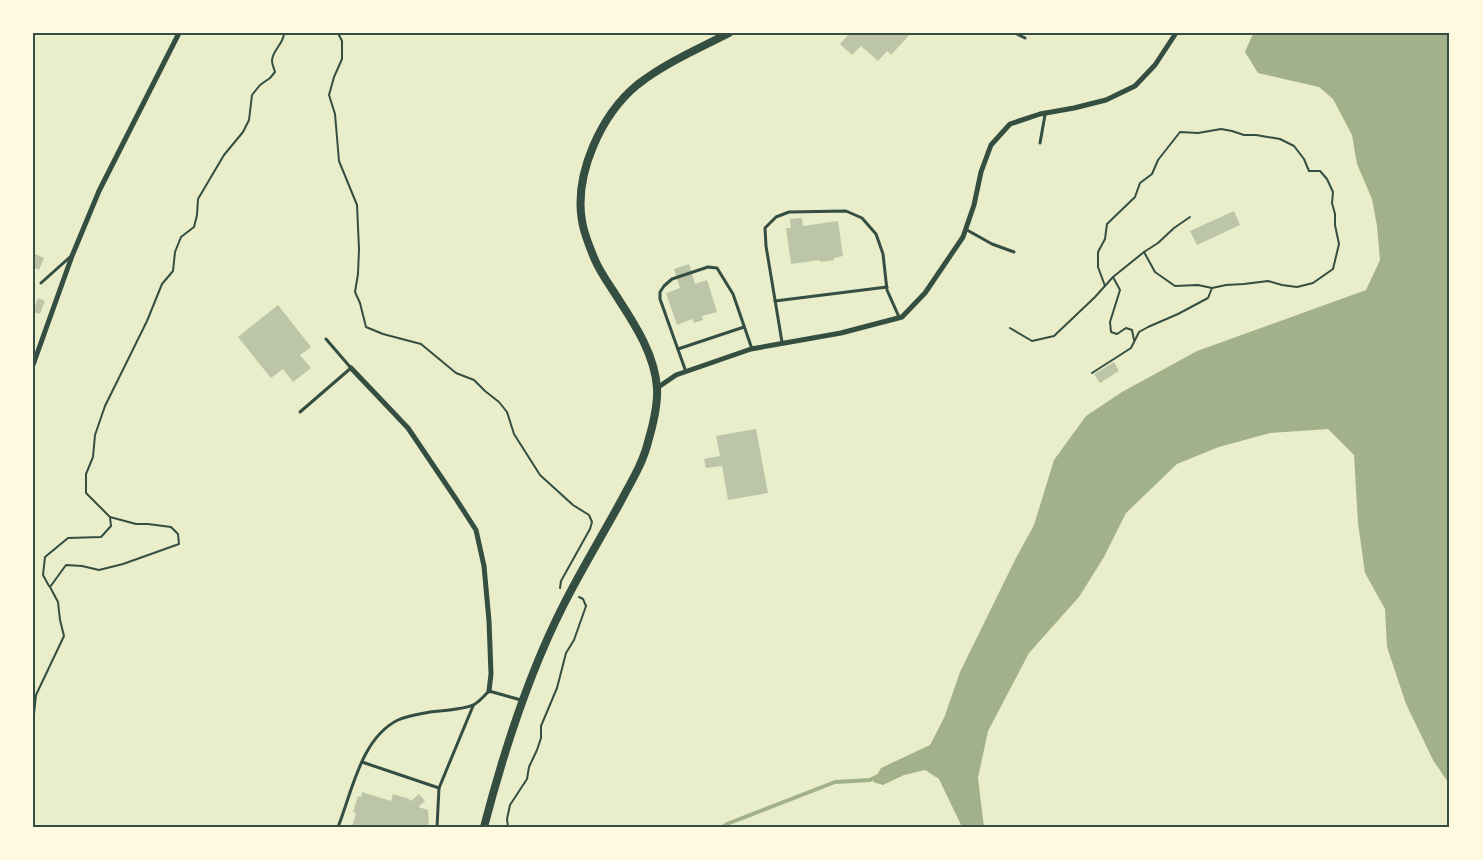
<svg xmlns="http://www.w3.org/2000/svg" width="1483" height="860" font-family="'Noto Sans',sans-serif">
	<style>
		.water { fill: #a3b18a }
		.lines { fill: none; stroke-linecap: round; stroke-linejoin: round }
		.stream { stroke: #a3b18a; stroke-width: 4 }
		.building { fill: #bcc5a7 }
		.path { stroke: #344e41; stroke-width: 2 }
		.service { stroke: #344e41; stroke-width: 3 }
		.minor { stroke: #344e41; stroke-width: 5 }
		.secondary { stroke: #344e41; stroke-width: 8 }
		.neatline { fill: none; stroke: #344e41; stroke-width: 2 }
	</style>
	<rect width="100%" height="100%" fill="#e9edc9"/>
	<polygon class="water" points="1255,33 1450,33 1450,785 1433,760 1406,704 1387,647 1385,609 1365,573 1358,523 1354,455 1328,429 1270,433 1219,447 1177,464 1126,513 1104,557 1079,597 1029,653 988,731 978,778 984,827 962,827 939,779 925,770 904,775 883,785 873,782 881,768 930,745 944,718 960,672 1016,558 1034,525 1054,460 1086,416 1122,392 1197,351 1366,290 1380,260 1377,226 1372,199 1357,164 1352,135 1333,99 1319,87 1258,73 1245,52 1252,36"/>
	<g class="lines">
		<polyline class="stream" points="723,827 727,824 835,782 870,780 880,775"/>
	</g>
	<g class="building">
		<polygon points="850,33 911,33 891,55 887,51 878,61 861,46 852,55 840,44"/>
		<polygon points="1234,211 1240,225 1197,245 1190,231"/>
		<polygon points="802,218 803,226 838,221 843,256 834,258 834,260 820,262 820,260 791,264 786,228 791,228 790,219"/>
		<polygon points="33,253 44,258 39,270 33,267"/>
		<polygon points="689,264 695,284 707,280 717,312 702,316 703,320 694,323 692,319 677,325 666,293 680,288 674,269"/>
		<polygon points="38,298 45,301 40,314 33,312"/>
		<polygon points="278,305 311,347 300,355 311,368 293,382 283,369 271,378 238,337"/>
		<polygon points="1114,362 1119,371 1100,383 1094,374"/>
		<polygon points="756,429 768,493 728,500 722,466 706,468 704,459 720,456 716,436"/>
		<polygon points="362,792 391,801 393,794 409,799 411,801 419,794 425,801 418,807 428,810 429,827 352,827 356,813 353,812 358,796 361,797"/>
	</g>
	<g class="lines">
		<g class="path">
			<polyline points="338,33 342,41 342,59 334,77 329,95 335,114 339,161 357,205 359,249 358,274 355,292 360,303 366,327 383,334 421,344 456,373 474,380 485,391 499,402 507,412 514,434 540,475 573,505 589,515 592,522 590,529 561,581 560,588"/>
			<polyline points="1113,277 1120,290 1110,322 1111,332 1117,334 1126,328 1132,330 1134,340"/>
			<polyline points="1105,286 1098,267 1098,252 1105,239 1107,224 1135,197 1140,183 1152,174 1158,160 1180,132 1198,133 1221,129 1232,131 1244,135 1256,135 1280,139 1294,146 1304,159 1309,171 1320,171 1327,179 1333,192 1332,203 1335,214 1335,225 1339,244 1333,269 1313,283 1297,287 1282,285 1268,281 1244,284 1226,285 1212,288 1198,285 1175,286 1155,272 1144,252"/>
			<polyline points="1010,328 1032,341 1054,336 1095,297 1113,277 1144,252 1158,243 1174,228 1190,217"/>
			<polyline points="1092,373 1131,348 1139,332 1148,327 1178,314 1208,298 1212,288"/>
			<polyline points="49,586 43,575 45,557 68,538 101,537 111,526 110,517"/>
			<path d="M33,724L36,695L64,636L60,620L58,602L50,587L66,565L82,566L99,570L123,564L179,544L178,534L171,527L148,524H136L110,517L86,493V474L93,457L95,435L105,406L147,321L162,284L173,271L175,252L181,237L194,227L197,215L198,199L224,155L243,132L249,120L252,95L260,85L270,78L275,72C274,68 272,65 272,61C272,50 284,44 284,33"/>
			<polyline points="508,827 507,819 510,805 527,779 529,767 537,750 541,738 541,726 557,688 566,653 574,640 586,606 583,599 579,597"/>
		</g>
		<g class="service">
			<polyline points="1015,33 1025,38"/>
			<polyline points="1040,143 1045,115"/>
			<polyline points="967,230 992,244 1014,252"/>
			<polyline points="41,283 70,257"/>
			<polyline points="775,301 887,287"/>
			<polyline points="782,342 766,246 765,228 776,217 789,212 846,211 862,218 876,234 883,254 887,290 899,317"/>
			<polyline points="678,349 744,327"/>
			<polyline points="686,372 660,299 660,292 664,286 672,279 708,267 717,268 733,294 752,349"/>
			<polyline points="300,412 351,368 326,339"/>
			<polyline points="362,762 439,788 473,706"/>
			<path d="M338,827C352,792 361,738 398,720C407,716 420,714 430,712C440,711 468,709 475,704C480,701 484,696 489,691L521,700"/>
			<polyline points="437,827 439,788"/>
		</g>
		<g class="minor">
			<polyline points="33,365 72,256 99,191 179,33"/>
			<polyline points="351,368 408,428 456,499 476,530 484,566 489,621 491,674 489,691"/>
			<polyline points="657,388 676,375 751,349 841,333 902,317 925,293 963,237 974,205 981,172 991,145 1010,124 1040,114 1074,108 1106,100 1135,86 1155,65 1176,33"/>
		</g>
		<path class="secondary" d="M484,827C503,754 529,673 563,606C581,570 602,536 621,501C631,482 643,463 648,442C653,425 658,406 657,388C655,356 636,326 619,300C611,287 601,274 595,260C590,248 584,234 582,221C574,174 601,115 637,85C665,63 698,49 729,33"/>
	</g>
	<rect width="1483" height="860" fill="none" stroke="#fefae0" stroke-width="69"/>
	<rect x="34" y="34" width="1414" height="792" class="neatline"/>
</svg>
